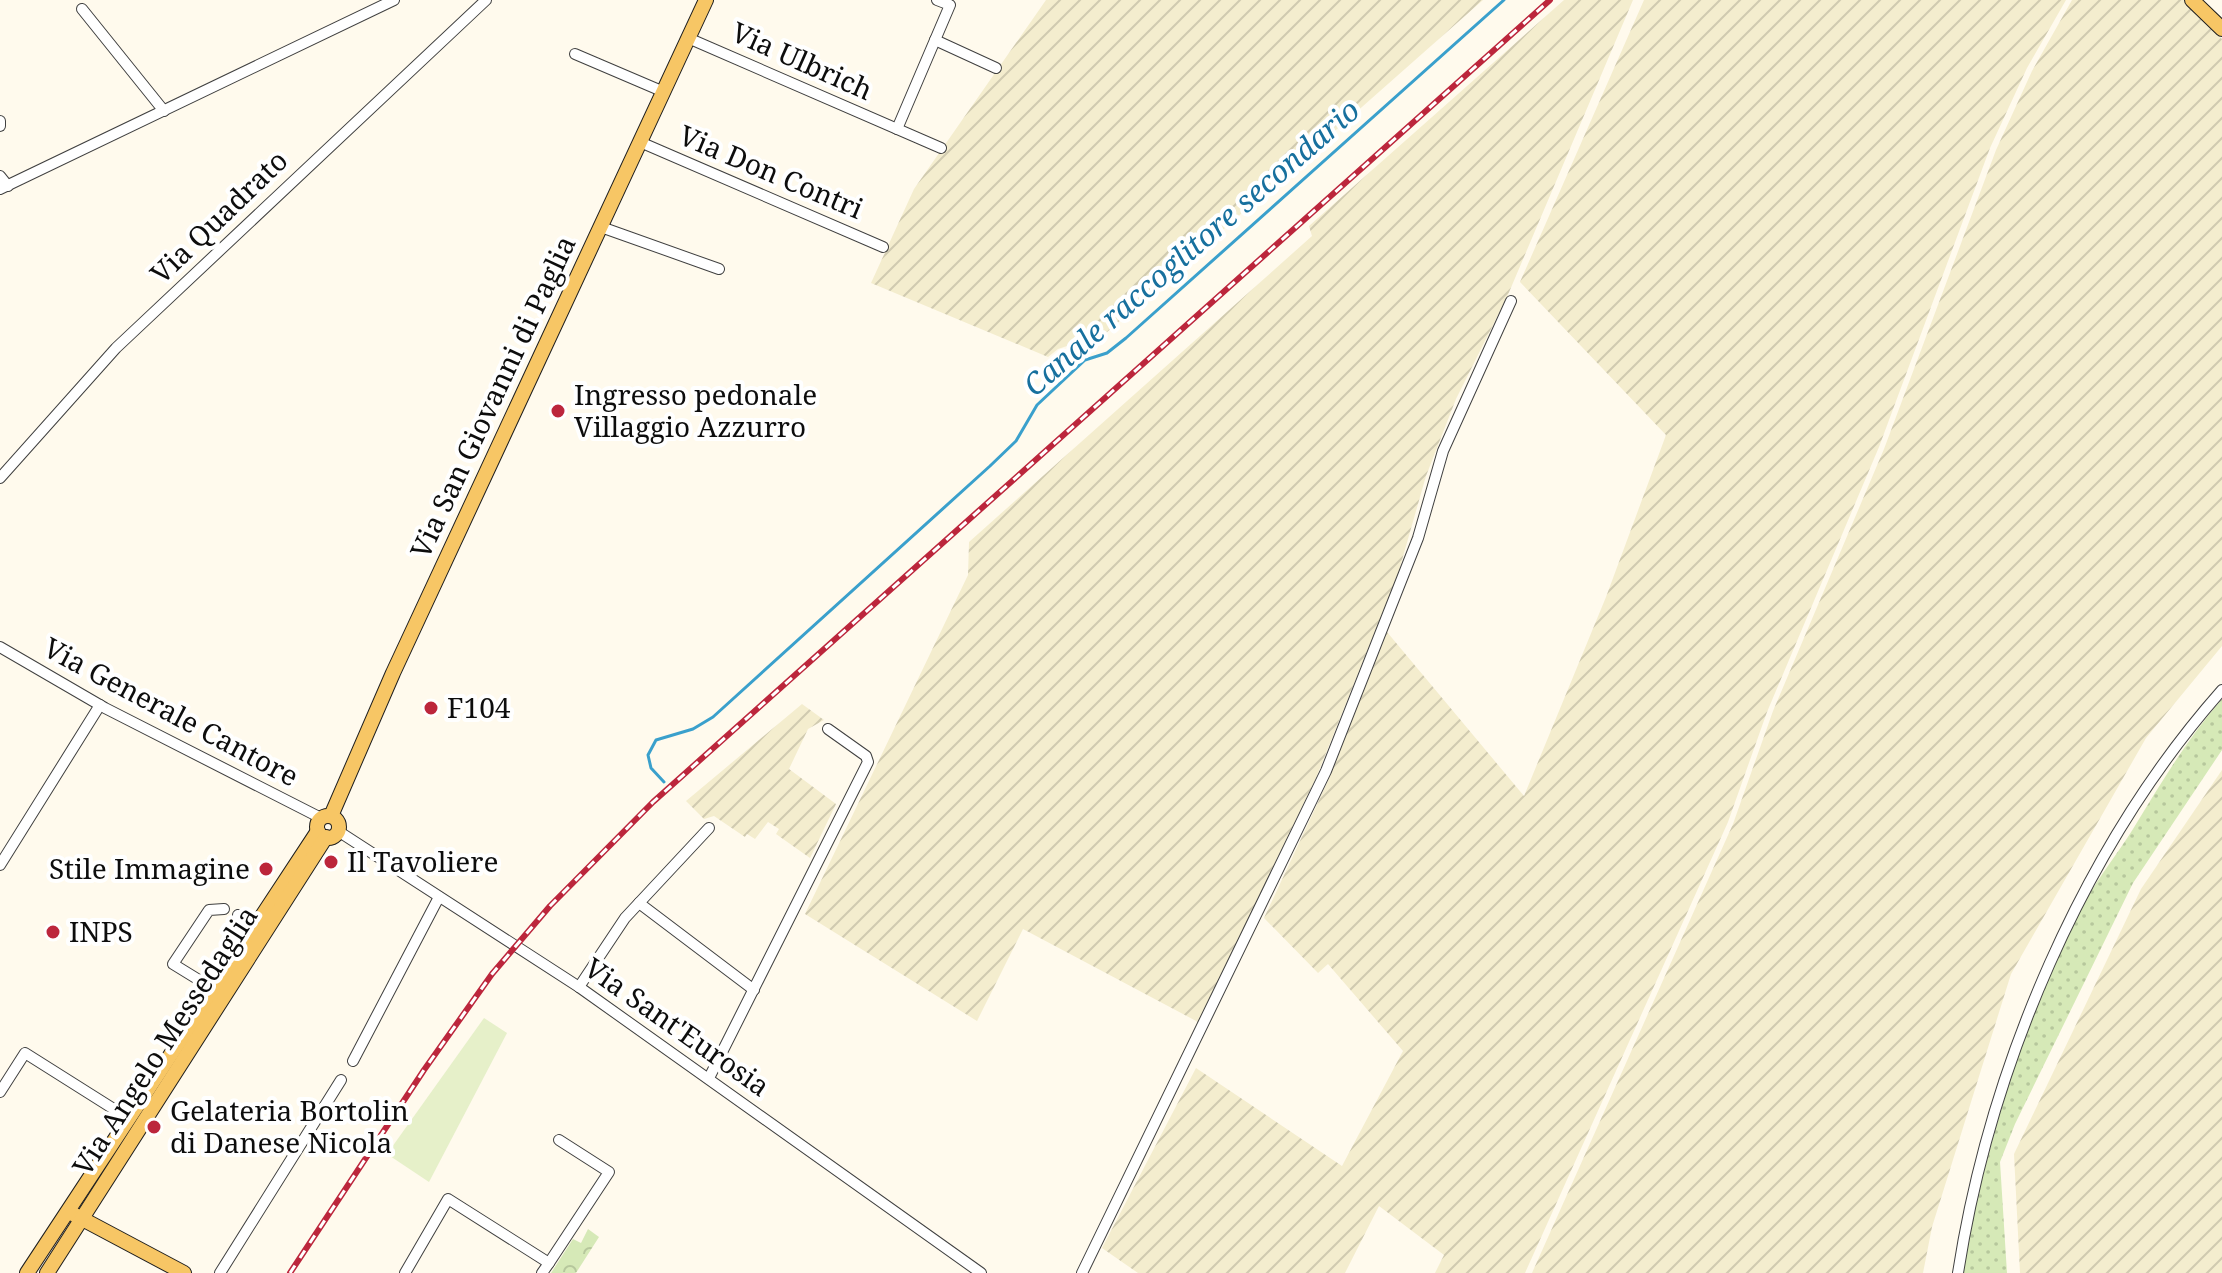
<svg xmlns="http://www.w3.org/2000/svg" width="2222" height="1273" font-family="'Noto Serif',serif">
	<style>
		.farmland { fill: url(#farmland-furrows) }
		.grass { fill: url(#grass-dots) }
		.park { fill: url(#park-crowns) }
		.pitch { fill: #e6f0c9 }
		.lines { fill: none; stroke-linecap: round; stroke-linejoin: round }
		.stream { stroke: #3aa0cc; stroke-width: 3 }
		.minor-casing { stroke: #404040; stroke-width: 12 }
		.major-casing { stroke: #1e1e1e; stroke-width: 16 }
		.minor { stroke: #fff; stroke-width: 10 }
		.major { stroke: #f7c665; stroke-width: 14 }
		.rail-casing { stroke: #bc263c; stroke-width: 6 }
		.rail { stroke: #fff; stroke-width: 3; stroke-dasharray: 9; stroke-linecap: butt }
		.poi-dot { fill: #bc263c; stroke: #fff; stroke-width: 3 }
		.labels { text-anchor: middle; stroke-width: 8; stroke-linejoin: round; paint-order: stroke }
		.street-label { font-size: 28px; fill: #0d0d0d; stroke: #fff }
		.poi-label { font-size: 28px; fill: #0d0d0d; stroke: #fff; text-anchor: start }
		.water-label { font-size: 30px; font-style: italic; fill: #17709e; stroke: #fff }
	</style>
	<defs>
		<pattern id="farmland-furrows" width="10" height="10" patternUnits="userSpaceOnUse" patternTransform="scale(2)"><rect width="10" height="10" fill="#f4edce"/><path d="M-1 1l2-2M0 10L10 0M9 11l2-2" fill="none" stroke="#d0cab0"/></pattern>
		<pattern id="grass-dots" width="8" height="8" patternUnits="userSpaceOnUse" patternTransform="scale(2)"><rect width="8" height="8" fill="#d6e9b7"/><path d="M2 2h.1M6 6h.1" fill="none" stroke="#b6c79c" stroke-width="1.8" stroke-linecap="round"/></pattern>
		<pattern id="park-crowns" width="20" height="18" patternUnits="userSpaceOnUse" patternTransform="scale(2)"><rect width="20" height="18" fill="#d6e9b7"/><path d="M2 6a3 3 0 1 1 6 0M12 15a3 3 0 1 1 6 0" fill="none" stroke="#b6c79c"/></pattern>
	</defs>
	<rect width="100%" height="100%" fill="#fffaed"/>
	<g class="farmland">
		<polygon points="1046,0 1483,0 1328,137 1302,152 1299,161 1284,176 1106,333 1058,349 1048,357 871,283 914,189"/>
		<polygon points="1564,0 1633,0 1507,297 1456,399 1426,476 1398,574 1316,778 1198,1022 1023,929 977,1021 805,914 968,575 969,542 1312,236 1309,226"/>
		<polygon points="1644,0 2066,0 2027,68 1990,148 1879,447 1767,712 1728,822 1525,1273 1435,1273 1444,1255 1379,1206 1345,1273 1138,1273 1102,1248 1196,1068 1342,1166 1403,1051 1328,964 1318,973 1264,918 1327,783 1387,632 1524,796 1606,597 1666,435 1520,282"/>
		<polygon points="2072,0 2184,0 2222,39 2222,646 2146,738 2011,974 1932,1227 1923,1273 1532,1273 1733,824 1773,711 1884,449 1996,150 2032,71"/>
		<polygon points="802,704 824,720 808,729 789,769 836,804 810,858 776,834 779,829 768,822 755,839 747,834 745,837 714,816 704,819 686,801"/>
		<polygon points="2222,770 2222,1273 2020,1273 2014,1154 2141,889"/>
	</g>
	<path class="grass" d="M2222,699V750L2133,883L2015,1124L2000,1162L2007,1273H1961C1988,1143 2022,1017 2086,900C2100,875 2118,853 2133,829C2161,783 2187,739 2222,699Z"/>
	<polygon class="park" points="588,1229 599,1237 576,1273 551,1273 573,1239 581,1243"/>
	<polygon class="pitch" points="484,1018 507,1033 429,1182 387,1154"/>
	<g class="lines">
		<polyline class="stream" points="664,782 651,768 648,755 656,740 693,729 713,717 990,466 1016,441 1037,405 1085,360 1107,353 1126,338 1504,0"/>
		<g class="minor-casing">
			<g id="minor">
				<polyline points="82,9 164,111"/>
				<polyline points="688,38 941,148"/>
				<polyline points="935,40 996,68"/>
				<polyline points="575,54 664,92"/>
				<polyline points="0,121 0,126"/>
				<polyline points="897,129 950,5 937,0"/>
				<polyline points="640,142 883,247"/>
				<polyline points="0,176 8,186"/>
				<polyline points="0,189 394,0"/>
				<polyline points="601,227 719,269"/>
				<polyline points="0,478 116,348 486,0"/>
				<polyline points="0,647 105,708 321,818"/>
				<polyline points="338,831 579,987 981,1273"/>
				<polyline points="0,865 100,705"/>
				<polyline points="639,903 754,990"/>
				<polyline points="238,915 253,925"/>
				<polyline points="579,987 625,918 709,828"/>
				<polyline points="212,988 173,964 209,910 224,909"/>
				<polyline points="353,1061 439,897"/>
				<polyline points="709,1078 868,762 866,756 828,729"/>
				<polyline points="0,1092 25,1053 128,1118"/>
				<polyline points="549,1263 609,1172 559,1140"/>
				<polyline points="220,1273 341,1080"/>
				<polyline points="405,1273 448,1199 549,1263 542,1273"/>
				<polyline points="1082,1273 1326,771 1418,538 1443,451 1511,301"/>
				<path d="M1958,1273C1990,1067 2083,847 2222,690"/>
			</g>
		</g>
		<g class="major-casing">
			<g id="major">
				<polyline points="2192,0 2222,29"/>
				<polyline points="331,816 393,673 706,0"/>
				<circle cx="328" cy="827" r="11"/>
				<polyline points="73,1214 184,1273"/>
				<polyline points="27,1273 318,831"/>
				<polyline points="47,1273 326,837"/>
			</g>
		</g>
		<use href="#minor" class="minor"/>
		<use href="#major" class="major"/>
		<g class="rail-casing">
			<polyline id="rail" points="290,1273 424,1070 492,974 550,906 653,802 1550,0"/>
		</g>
		<use href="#rail" class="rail"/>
	</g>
	<g class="poi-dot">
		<circle cx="558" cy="411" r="8"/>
		<circle cx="431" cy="708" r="8"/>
		<circle cx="331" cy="862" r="8"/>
		<circle cx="266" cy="869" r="8"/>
		<circle cx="53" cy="932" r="8"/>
		<circle cx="154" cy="1127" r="8"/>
	</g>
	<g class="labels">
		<g class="street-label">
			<text transform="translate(802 61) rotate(24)" y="10">Via Ulbrich</text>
			<text transform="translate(771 172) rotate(23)" y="10">Via Don Contri</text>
			<text transform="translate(219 217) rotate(-44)" y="10">Via Quadrato</text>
			<text transform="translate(493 397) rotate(-65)" y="10">Via San Giovanni di Paglia</text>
			<text transform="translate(171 712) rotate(28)" y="10">Via Generale Cantore</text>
			<text transform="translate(677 1027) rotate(35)" y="10">Via Sant'Eurosia</text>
			<text transform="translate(165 1041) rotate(-57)" y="10">Via Angelo Messedaglia</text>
		</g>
		<g class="poi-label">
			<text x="574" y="405">Ingresso pedonale<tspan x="574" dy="32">Villaggio Azzurro</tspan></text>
			<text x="447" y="718">F104</text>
			<text x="347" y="872">Il Tavoliere</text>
			<text x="250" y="879" text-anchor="end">Stile Immagine</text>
			<text x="69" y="942">INPS</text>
			<text x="170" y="1121">Gelateria Bortolin<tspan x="170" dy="32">di Danese Nicola</tspan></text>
		</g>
		<g class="water-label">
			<text transform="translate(1192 248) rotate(-41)" y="10">Canale raccoglitore secondario</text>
		</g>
	</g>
</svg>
